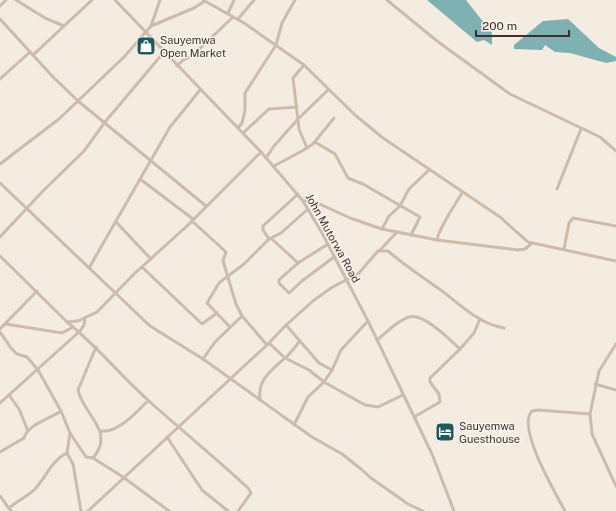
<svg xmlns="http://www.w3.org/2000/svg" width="616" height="511" font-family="'Public Sans',sans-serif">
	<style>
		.water { fill: #7fb0b2 }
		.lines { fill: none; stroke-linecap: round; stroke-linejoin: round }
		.minor { stroke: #cdbbac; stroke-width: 3 }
		.labels { text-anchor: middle; stroke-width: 3; stroke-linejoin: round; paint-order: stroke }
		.poi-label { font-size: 11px; fill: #3b302b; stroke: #fbf5ee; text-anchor: start }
		.street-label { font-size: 11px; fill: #3b302b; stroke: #fbf5ee }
	</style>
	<rect width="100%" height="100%" fill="#f4ebe1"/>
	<g class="water">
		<polygon points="427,0 466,0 492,33 492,45 484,40 477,42"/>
		<polygon points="568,19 599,48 616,57 616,61 606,63 570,53 555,52 545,45 542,50 514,49 514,45 543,21"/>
	</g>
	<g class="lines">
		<g class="minor">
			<polyline points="16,0 45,18 64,26"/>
			<polyline points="115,0 261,152 303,201 322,233 368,321 432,454 454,511"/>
			<polyline points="203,0 244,23 304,65 355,115 383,138 500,217 528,242 616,261"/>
			<polyline points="387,0 437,41 510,94 600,137 616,151"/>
			<polyline points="0,6 6,0"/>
			<polyline points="228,13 234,0"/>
			<polyline points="0,19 53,77 78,101 206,206"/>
			<polyline points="238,19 254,0"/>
			<polyline points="151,26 194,8 205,1"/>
			<polyline points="33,55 92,0"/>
			<polyline points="304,65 293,78 299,129 307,148"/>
			<polyline points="177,66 183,60 192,56 233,17"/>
			<polyline points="0,79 30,52"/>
			<polyline points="238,128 242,123 245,110 245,93 276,45 282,23 295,0"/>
			<polyline points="243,133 269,109 297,107"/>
			<polyline points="315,142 335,154 348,178 363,184 420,217 411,235"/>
			<polyline points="266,158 274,146 298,119 328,90"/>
			<polyline points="0,164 59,119 124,57 151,26 160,0"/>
			<polyline points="274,166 302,151 313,144 334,118"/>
			<polyline points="140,179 193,219"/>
			<polyline points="0,183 150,326 203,359 312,437 342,454 361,469 371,478 408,504 423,511"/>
			<polyline points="557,189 581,129"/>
			<polyline points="303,201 311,200 350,218 382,229 437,240 518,250 525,249 531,244"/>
			<polyline points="192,221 226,252 223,261 236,304 242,316 267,345"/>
			<polyline points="116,222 151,259"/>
			<polyline points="382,229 389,216 400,206 409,189 429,170"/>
			<polyline points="0,237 42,192 84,151 105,122 164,52"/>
			<polyline points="269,239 263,230 263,226 298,194"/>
			<polyline points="272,239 298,263"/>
			<path d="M437,240C438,230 456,203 462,193"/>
			<polyline points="328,244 298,263 279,280 279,283 289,293 302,281 334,257"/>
			<polyline points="564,249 569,223 573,218 616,226"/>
			<polyline points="380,250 397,232"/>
			<path d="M0,256L67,322C98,347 120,375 149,401C181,430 216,458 248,488L251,493L238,511"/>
			<polyline points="142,267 202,324 217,313"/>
			<polyline points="89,268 170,127 200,90"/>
			<polyline points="67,322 78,321 97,312 134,274 188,225 261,152"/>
			<polyline points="6,324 62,333 73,327"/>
			<polyline points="286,325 319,363 332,370"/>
			<polyline points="230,327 207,303 219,283 244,264 269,239 281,233 308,209"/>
			<polyline points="0,329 37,291"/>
			<polyline points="0,332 11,348 17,354 27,357 38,370 61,411 70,433 86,457 93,458 123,477 169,511"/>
			<path d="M377,340C386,333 398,320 409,317C423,312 450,340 460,349L474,333L480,319"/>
			<polyline points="269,343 285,358 309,370 324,382 365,405 378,407 403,395"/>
			<polyline points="616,344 599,371 590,414 592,434 616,486"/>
			<polyline points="203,359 215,342 242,316"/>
			<polyline points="595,384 616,390"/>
			<polyline points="9,395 19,409 28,431"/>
			<path d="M260,400C257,379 272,370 285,358C290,354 295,347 299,342"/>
			<polyline points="0,403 80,331 84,325 85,318"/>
			<polyline points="414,417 440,402 439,394 430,382 430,378 460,349"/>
			<polyline points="294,425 308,397 324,382 332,370 341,350 368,321"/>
			<path d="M101,431C119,433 136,412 148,401"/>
			<polyline points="167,437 202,490 228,511"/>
			<path d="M0,452L24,438C28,424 50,419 61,411"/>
			<polyline points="67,453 73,464 81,511"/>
			<path d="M93,458C116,431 83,415 78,390L96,347"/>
			<polyline points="0,496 11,511"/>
			<path d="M9,508C17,501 28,496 35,489C46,477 52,460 67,453L70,433"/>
			<path d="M88,511L269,343L284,327L313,301L331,288L359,273L378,251H388C404,265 421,276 438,288C459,303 478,324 504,328"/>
			<path d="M565,511C556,494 516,427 532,411L538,410L590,414"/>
		</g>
	</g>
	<defs>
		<g id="shop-square" transform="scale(1)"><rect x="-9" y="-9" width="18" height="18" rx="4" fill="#1f5a5e" stroke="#fbf5ee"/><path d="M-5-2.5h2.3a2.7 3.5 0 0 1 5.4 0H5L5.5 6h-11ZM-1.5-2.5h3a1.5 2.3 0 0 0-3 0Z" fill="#fff"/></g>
		<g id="hotel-square" transform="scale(1)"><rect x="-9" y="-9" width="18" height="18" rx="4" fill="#1f5a5e" stroke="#fbf5ee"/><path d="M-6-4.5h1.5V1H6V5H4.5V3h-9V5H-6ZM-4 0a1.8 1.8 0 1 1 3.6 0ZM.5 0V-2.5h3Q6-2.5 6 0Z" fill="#fff"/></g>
	</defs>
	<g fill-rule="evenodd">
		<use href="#shop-square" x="146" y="46"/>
		<use href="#hotel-square" x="445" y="432"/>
	</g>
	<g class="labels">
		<g class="poi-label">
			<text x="160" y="44">Sauyemwa<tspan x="160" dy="13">Open Market</tspan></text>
			<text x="459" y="430">Sauyemwa<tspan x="459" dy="13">Guesthouse</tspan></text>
		</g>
		<g class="street-label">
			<text transform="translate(333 238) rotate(61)" y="4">John Mutorwa Road</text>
		</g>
	</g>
	<path d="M476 30v6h93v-6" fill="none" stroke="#3b302b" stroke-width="2"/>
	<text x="482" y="30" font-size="12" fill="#3b302b" stroke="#fbf5ee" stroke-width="3" paint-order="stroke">200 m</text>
</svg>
